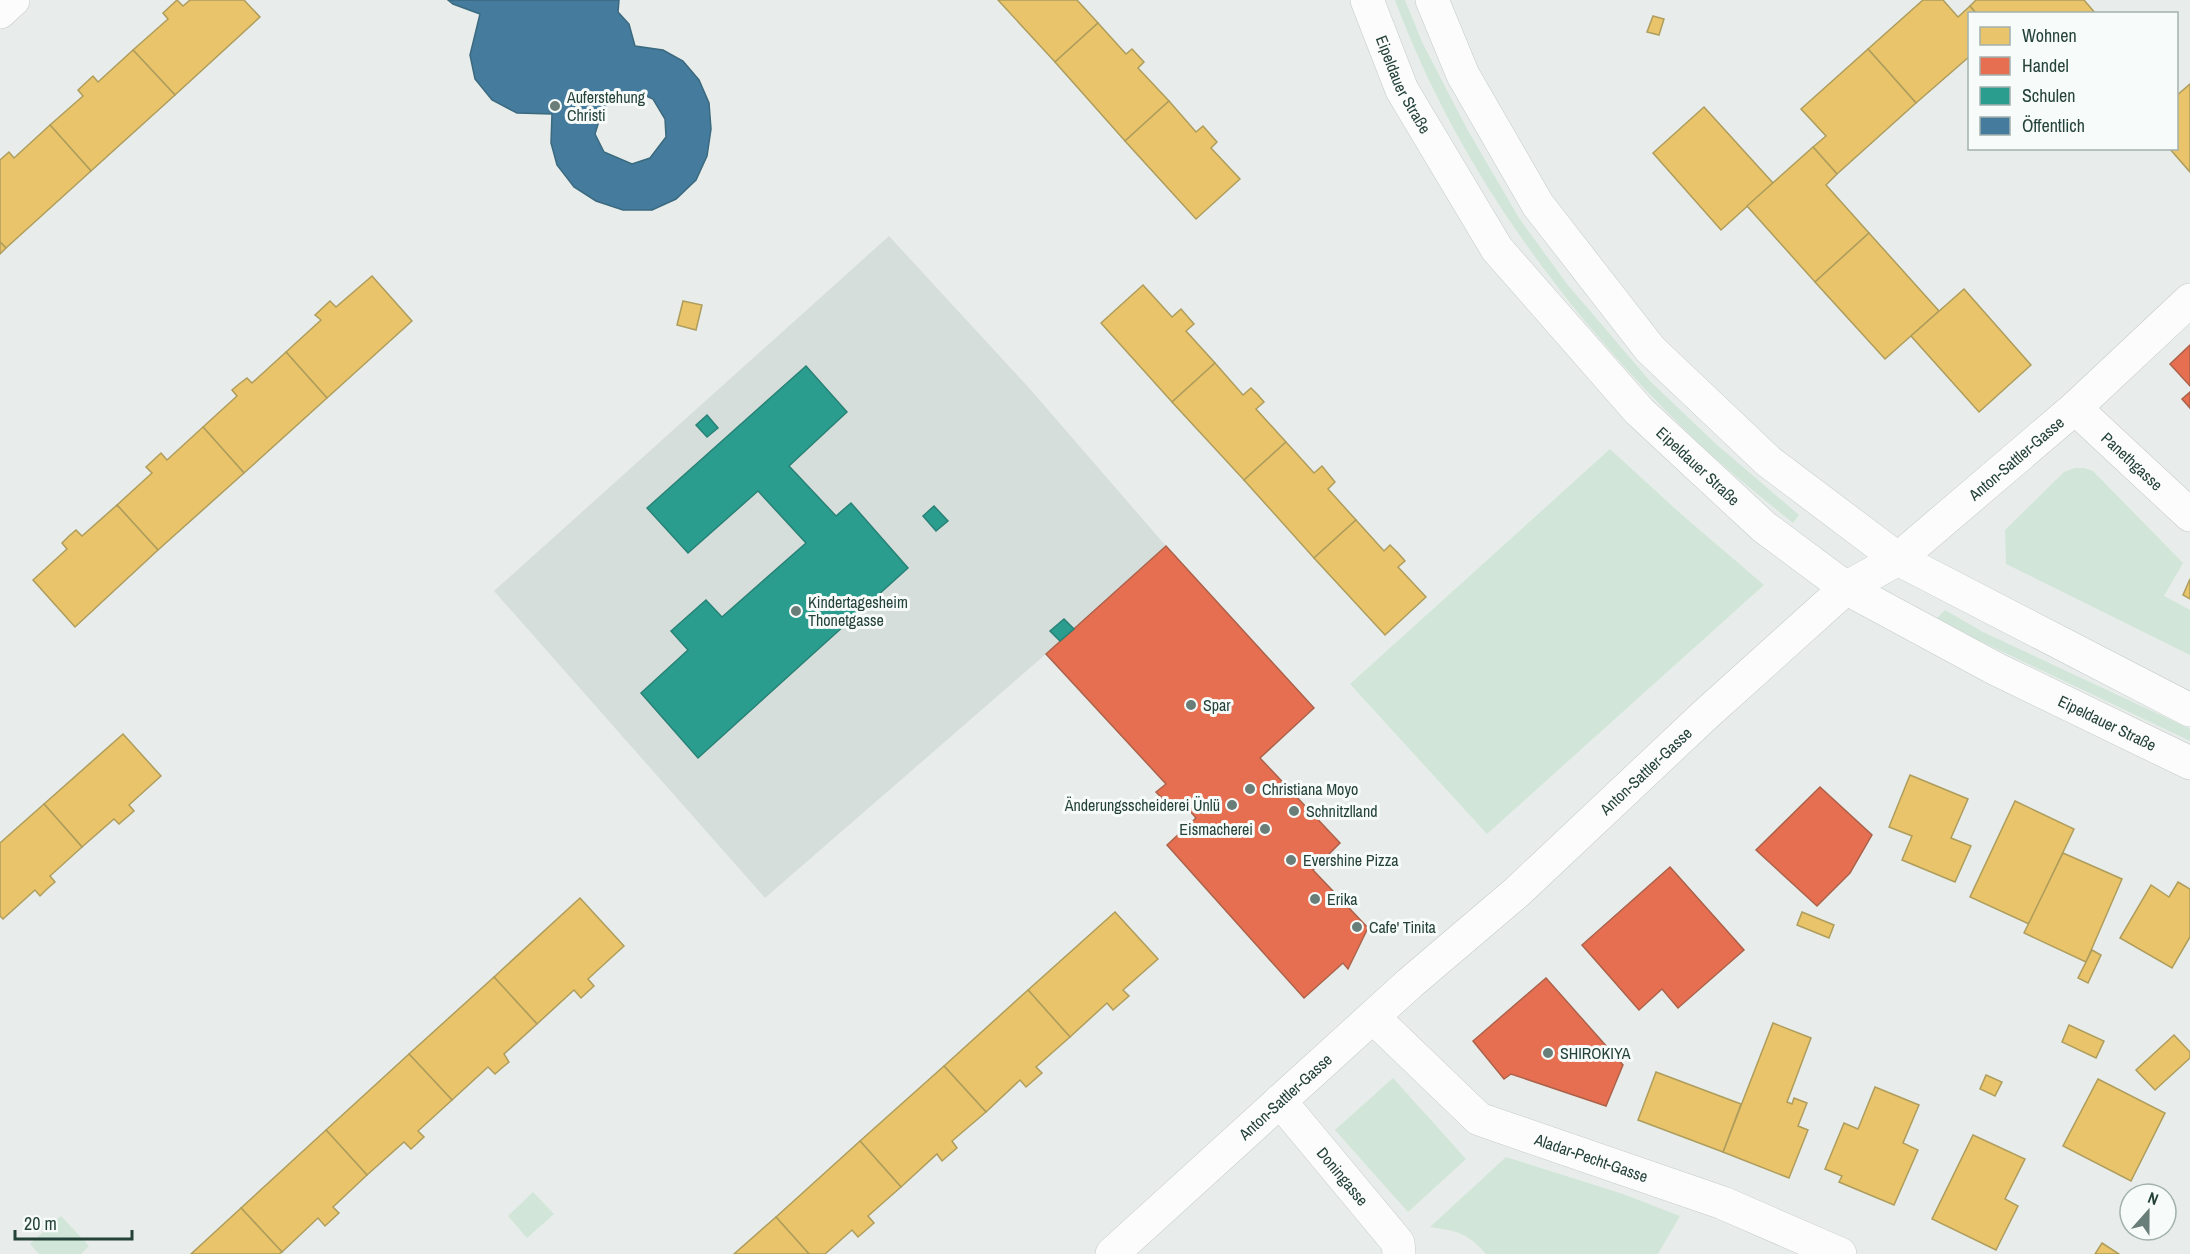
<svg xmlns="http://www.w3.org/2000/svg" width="2190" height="1254" font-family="'Archivo Narrow',sans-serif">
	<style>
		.built { fill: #d6dedb }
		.green { fill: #d1e6d8 }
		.homes { fill: #e9c46a; stroke: #ae9d5c; stroke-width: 1.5 }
		.shops { fill: #e76f51; stroke: #ac624a; stroke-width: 1.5 }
		.schools { fill: #2a9d8f; stroke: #288276; stroke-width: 1.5 }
		.public { fill: #457b9d; stroke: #3b6a7f; stroke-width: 1.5; fill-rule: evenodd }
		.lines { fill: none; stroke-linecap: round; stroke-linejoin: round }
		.street-casing { stroke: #c5cac8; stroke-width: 34 }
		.secondary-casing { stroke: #c3cbc8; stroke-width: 34 }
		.street { stroke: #fcfcfc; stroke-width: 33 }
		.secondary { stroke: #fcfcfc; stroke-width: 33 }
		.poi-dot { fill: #697e78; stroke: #f7fbf9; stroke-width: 2 }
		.labels { text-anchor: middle; stroke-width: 6; stroke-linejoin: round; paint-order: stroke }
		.street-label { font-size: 16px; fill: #24423a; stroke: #f7fbf9 }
		.poi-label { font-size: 16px; fill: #24423a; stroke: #f7fbf9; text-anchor: start }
	</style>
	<rect width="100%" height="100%" fill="#e8edeb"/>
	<polygon class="built" points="889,236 1030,389 1166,546 1046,654 765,898 494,591"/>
	<g class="green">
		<path d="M1395,0H1405L1422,42L1467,129L1519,218L1567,284L1650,381L1716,444L1799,515L1793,523C1757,494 1720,464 1686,431C1562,309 1456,164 1395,0Z"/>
		<polygon points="1610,449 1681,514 1764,585 1487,834 1350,684"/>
		<polygon points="2075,468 2084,468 2093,471 2183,563 2164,596 2190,610 2190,655 2006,564 2005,530 2064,472"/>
		<polygon points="1945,610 1983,632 2184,726 2190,729 2190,741 1980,641 1937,618"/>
		<polygon points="1393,1078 1466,1159 1408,1212 1335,1130"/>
		<path d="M1506,1157L1623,1194L1680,1216L1658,1254H1486C1467,1233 1458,1231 1430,1227Z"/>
		<polygon points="533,1192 554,1214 527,1238 508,1216"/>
		<polygon points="61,1216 89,1246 81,1254 39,1254 30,1244"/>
	</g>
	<g class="homes">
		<polygon points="177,0 183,6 190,0 244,0 260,17 175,95 133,50 168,19 163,13"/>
		<polygon points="998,0 1077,0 1098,23 1055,62"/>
		<polygon points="1923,0 1943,0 1958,17 1970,6 1977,14 1970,14 1970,56 1916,103 1868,49"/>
		<polygon points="1976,0 2084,0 2096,14 1977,14 1970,6"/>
		<polygon points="1653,16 1664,19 1659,35 1647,32"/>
		<polygon points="1098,23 1126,54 1132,49 1144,62 1138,68 1169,101 1125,141 1055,62"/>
		<polygon points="1868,49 1916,103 1837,174 1813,147 1826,136 1801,109"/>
		<polygon points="133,50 175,95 91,171 50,125 83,96 78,90 93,76 98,82"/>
		<polygon points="2190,84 2190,172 2169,148 2176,148 2176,96"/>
		<polygon points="1169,101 1196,132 1203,126 1217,142 1211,148 1240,179 1196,219 1125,141"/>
		<polygon points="1704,107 1773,183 1721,230 1653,153"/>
		<polygon points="50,125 91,171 6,248 0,242 0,160 9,152 14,158"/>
		<polygon points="1813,147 1837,174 1826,185 1869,233 1815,282 1747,206"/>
		<polygon points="1869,233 1939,311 1885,359 1815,282"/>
		<polygon points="0,242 6,248 0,254"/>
		<polygon points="372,276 412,321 327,398 286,352 321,320 315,315 330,301 336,307"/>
		<polygon points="1143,285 1172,317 1181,309 1194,324 1186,331 1215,363 1172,402 1101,323"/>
		<polygon points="1964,289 2031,365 1979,412 1911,336"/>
		<polygon points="683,301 702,305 696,330 677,325"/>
		<polygon points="286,352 327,398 244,473 203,427 237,396 232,390 239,384 247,378 252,383"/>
		<polygon points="1215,363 1243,395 1251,388 1258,395 1264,402 1256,409 1286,442 1244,480 1172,402"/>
		<polygon points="203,427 244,473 158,550 117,505 152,473 146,467 161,453 167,460"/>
		<polygon points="1286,442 1314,473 1322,466 1335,482 1328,489 1356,520 1314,558 1244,480"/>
		<polygon points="117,505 158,550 75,627 33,580 67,549 62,543 69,536 76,530 82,536"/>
		<polygon points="1356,520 1384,551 1390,545 1398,553 1405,561 1398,567 1426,597 1385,635 1314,558"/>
		<polygon points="2190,579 2190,599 2183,595"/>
		<polygon points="123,734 161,776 129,805 134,811 119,824 114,819 82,847 44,804"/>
		<polygon points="1910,775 1968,799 1951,838 1971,846 1955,882 1902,860 1912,836 1889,827"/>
		<polygon points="2015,801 2074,829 2029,924 1970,897"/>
		<polygon points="44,804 82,847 50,876 55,882 47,889 40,896 35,890 3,919 0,916 0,843"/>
		<polygon points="2063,853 2122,879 2086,962 2024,933"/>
		<polygon points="2178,882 2190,889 2190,937 2172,968 2120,938 2151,885 2169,897"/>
		<polygon points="580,898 624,946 588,979 594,986 581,998 574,990 537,1024 494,977"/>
		<polygon points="1115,912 1158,959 1123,990 1129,996 1113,1010 1107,1003 1070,1037 1028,990"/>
		<polygon points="1802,912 1834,925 1829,938 1797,925"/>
		<polygon points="2092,950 2101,955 2088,983 2078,978"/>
		<polygon points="494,977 537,1024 504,1054 509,1062 503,1067 495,1074 488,1067 452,1100 409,1054"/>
		<polygon points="1028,990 1070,1037 1036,1067 1042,1073 1026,1087 1020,1080 986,1112 944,1066"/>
		<polygon points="1773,1023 1811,1038 1787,1102 1792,1104 1794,1098 1807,1103 1798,1126 1808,1130 1789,1178 1723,1152"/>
		<polygon points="2069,1025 2104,1041 2096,1058 2062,1042"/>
		<polygon points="2174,1035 2190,1052 2190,1058 2155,1090 2136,1070"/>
		<polygon points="409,1054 452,1100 418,1131 424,1137 411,1149 404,1142 367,1175 326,1130"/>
		<polygon points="944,1066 986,1112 952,1141 957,1148 942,1161 937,1154 901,1187 860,1141"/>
		<polygon points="1656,1072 1741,1104 1723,1152 1638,1120"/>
		<polygon points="1986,1075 2002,1082 1995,1096 1980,1089"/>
		<polygon points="2098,1079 2165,1113 2131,1181 2063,1146"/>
		<polygon points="1875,1087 1919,1105 1903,1143 1918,1150 1894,1205 1839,1182 1842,1176 1825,1169 1844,1123 1858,1129"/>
		<polygon points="326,1130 367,1175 333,1207 339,1213 325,1226 318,1218 282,1252 241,1208"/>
		<polygon points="1973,1135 2025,1159 2005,1199 2018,1206 1996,1250 1932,1219"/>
		<polygon points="860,1141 901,1187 868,1216 874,1223 858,1237 852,1230 825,1254 809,1254 776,1217"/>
		<polygon points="241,1208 282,1252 279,1254 191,1254"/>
		<polygon points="776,1217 809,1254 734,1254"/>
		<polygon points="2102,1243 2119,1254 2095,1254"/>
	</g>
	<g class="shops">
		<polygon points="2190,345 2190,386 2170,364"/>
		<polygon points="2190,392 2190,408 2182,399"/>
		<polygon points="1166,546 1314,708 1260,758 1340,843 1313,870 1368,928 1348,969 1343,963 1304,998 1167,845 1196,818 1183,803 1174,810 1156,792 1166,784 1046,654"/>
		<polygon points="1820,787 1872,835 1850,873 1817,906 1756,850"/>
		<polygon points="1670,867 1744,950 1678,1008 1662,989 1639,1010 1582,945"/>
		<polygon points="1546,978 1623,1065 1606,1106 1511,1074 1504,1079 1473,1041"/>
	</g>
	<g class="schools">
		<polygon points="806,366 847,412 789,466 836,516 851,503 908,568 698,758 641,693 688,650 671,631 706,600 722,617 806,543 758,491 688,553 647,508"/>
		<polygon points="707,415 718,428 707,437 696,425"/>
		<polygon points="934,506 948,521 936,531 923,516"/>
		<polygon points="1064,619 1074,629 1060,641 1050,631"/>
	</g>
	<path class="public" d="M448,0H619L618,12L629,24L635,46L663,50L683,61L699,80L709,103L711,129L707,156L696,180L676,199L652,210H623L596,201L574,187L557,165L551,143L552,114L517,113L492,100L475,79L470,55L480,14L453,4ZM621,94H642L653,99L665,119L666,137L650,158L632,164L604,152L595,134L603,108Z"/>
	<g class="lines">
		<g class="street-casing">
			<g id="street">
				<polyline points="0,12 13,0"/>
				<path id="s1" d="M2075,408L2190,515"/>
				<path id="s2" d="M1373,1017L1479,1119L1723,1203L1840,1254"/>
				<path id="s3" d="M1280,1101L1384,1226L1398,1243L1399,1254"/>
				<path id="s4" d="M1112,1254L1410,983L1517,892L1705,715L1846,588L1898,559L2075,408L2190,300"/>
			</g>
		</g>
		<g class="secondary-casing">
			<g id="secondary">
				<path id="s5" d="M1367,0L1402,90L1497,249L1639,411L1764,527L1846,588L1996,669L2190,763"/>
				<polyline points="1432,0 1463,75 1538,205 1650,349 1768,461 1898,559 2190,710"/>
			</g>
		</g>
		<use href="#street" class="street"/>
		<use href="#secondary" class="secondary"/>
	</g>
	<g class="poi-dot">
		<circle cx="555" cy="106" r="6"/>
		<circle cx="796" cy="611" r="6"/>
		<circle cx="1191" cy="705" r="6"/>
		<circle cx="1250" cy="789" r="6"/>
		<circle cx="1232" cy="805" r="6"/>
		<circle cx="1294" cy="811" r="6"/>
		<circle cx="1265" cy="829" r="6"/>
		<circle cx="1291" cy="860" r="6"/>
		<circle cx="1315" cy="899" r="6"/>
		<circle cx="1357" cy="927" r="6"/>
		<circle cx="1548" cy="1053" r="6"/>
	</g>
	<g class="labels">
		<g class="street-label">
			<text dy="6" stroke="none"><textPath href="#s5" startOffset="92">Eipeldauer Straße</textPath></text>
			<text dy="6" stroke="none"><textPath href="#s4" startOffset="1206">Anton-Sattler-Gasse</textPath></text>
			<text dy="6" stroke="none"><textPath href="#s1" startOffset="78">Panethgasse</textPath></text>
			<text dy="6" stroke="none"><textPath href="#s5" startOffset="578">Eipeldauer Straße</textPath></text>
			<text dy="6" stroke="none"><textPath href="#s5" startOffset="1064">Eipeldauer Straße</textPath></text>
			<text dy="6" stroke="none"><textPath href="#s4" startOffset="720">Anton-Sattler-Gasse</textPath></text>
			<text dy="6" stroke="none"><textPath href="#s4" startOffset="234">Anton-Sattler-Gasse</textPath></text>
			<text dy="6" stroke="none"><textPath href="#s2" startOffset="266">Aladar-Pecht-Gasse</textPath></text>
			<text dy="6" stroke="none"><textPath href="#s3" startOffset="98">Doningasse</textPath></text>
		</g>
		<g class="poi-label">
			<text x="567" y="103">Auferstehung<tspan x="567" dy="18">Christi</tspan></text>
			<text x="808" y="608">Kindertagesheim<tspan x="808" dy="18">Thonetgasse</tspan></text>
			<text x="1203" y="711">Spar</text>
			<text x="1262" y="795">Christiana Moyo</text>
			<text x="1220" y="811" text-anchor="end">Änderungsscheiderei Ünlü</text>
			<text x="1306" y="817">Schnitzlland</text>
			<text x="1253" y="835" text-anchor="end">Eismacherei</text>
			<text x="1303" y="866">Evershine Pizza</text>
			<text x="1327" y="905">Erika</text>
			<text x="1369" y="933">Cafe' Tinita</text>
			<text x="1560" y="1059">SHIROKIYA</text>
		</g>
	</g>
	<rect x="1968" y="12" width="210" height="138" fill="#f7fbf9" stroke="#a3b1ad" stroke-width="1.5"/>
	<rect x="1980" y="27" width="30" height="18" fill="#e9c46a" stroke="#a3b1ad" stroke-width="1.5"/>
	<text x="2022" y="42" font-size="18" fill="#24423a">Wohnen</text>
	<rect x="1980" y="57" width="30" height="18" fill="#e76f51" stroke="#a3b1ad" stroke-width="1.5"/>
	<text x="2022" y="72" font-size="18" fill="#24423a">Handel</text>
	<rect x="1980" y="87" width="30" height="18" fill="#2a9d8f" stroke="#a3b1ad" stroke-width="1.5"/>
	<text x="2022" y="102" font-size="18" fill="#24423a">Schulen</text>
	<rect x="1980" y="117" width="30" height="18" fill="#457b9d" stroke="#a3b1ad" stroke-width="1.5"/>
	<text x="2022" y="132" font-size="18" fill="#24423a">Öffentlich</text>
	<g transform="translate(2148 1212) rotate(21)"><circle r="28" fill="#f7fbf9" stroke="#a3b1ad" stroke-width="1.5"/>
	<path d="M0-4.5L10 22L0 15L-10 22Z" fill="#697e78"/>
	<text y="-9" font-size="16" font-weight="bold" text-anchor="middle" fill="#24423a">N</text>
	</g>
	<path d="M15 1230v9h117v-9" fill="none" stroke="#24423a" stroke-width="3"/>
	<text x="24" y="1230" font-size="18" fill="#24423a" stroke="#f7fbf9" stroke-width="4.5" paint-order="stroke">20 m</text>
</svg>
